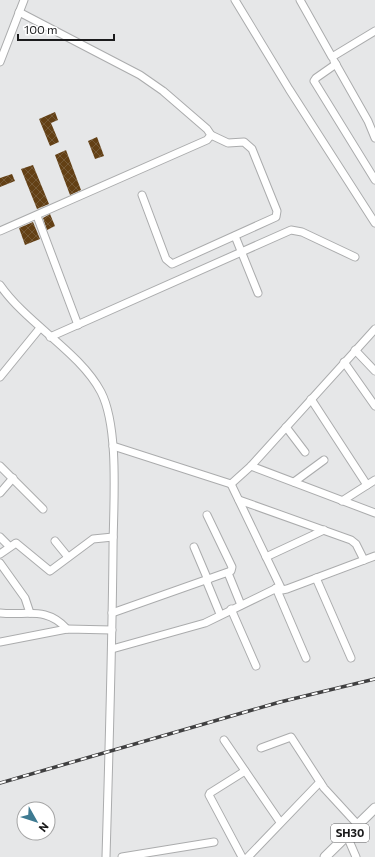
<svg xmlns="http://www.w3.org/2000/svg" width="375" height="857" font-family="Commissioner,sans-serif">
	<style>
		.building { fill: url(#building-cross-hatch) }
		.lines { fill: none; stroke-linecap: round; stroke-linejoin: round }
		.minor-casing { stroke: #abacad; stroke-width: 9 }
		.major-casing { stroke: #abacad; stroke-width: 11 }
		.minor { stroke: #fff; stroke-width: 7 }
		.major { stroke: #fff; stroke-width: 9 }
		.rail-casing { stroke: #404041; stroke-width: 3.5 }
		.rail { stroke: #fff; stroke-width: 2; stroke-dasharray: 6; stroke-linecap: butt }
		.labels { text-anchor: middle; stroke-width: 4; stroke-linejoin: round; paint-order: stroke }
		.shield { fill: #fff; stroke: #5f5f60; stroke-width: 1 }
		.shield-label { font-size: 11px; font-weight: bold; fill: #1b1b1c }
	</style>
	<defs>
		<pattern id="building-cross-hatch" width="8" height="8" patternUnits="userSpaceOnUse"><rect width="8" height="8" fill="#634015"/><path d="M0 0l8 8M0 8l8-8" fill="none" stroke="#755936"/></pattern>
	</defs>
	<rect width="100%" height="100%" fill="#e6e7e8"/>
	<g class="building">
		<polygon points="55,112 58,120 51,123 59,142 50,146 39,119"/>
		<polygon points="97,137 104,156 95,159 88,141"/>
		<polygon points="66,150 81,190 70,195 55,155"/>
		<polygon points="33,165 49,204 37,209 21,169"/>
		<polygon points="12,174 15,181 0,187 0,178"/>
		<polygon points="50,214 55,226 47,230 43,218"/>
		<polygon points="33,222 40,239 25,245 19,228"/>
	</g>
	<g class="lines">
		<g class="minor-casing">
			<g id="minor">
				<polyline points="235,0 289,89 375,223"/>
				<polyline points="300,0 332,57 375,31"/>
				<polyline points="334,61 368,121 375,138"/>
				<polyline points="0,62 24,0"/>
				<polyline points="336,64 316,78 314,81 375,180"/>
				<polyline points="142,195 166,259 172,264 276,217 277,211 252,149 244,142 228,143 211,135"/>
				<polyline points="37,216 78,325"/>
				<polyline points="0,231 207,140 211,135 207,129 163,91 140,75 19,12"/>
				<polyline points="235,236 258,293"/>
				<path d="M0,285C27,324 80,352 101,392C120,429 113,509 113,551C112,653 109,755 106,857"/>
				<polyline points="50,337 291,230 302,232 355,257"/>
				<polyline points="355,350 375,371"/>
				<polyline points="344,362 375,406"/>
				<polyline points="0,377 40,328"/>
				<polyline points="311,399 367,485"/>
				<polyline points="286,427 305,452"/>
				<polyline points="113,446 231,484 251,466 375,329"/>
				<polyline points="0,466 43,509"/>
				<polyline points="251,466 375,513"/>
				<polyline points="294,482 324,460"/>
				<polyline points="231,484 282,590 287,589 375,556"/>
				<polyline points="0,493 13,478"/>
				<polyline points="239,500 351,540 356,544 364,560"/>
				<polyline points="342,501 375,480"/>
				<polyline points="0,537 9,546"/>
				<polyline points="55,541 68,557"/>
				<polyline points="194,547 208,580"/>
				<polyline points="0,554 16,543 50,571 93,539 113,537"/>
				<polyline points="266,557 324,530"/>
				<polyline points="0,563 25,598 30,613"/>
				<polyline points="228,573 241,605"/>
				<polyline points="316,578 351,658"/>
				<polyline points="206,580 220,614"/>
				<polyline points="276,588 306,658"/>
				<polyline points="231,609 256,666"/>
				<path d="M0,613C27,616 46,606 67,629"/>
				<polyline points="112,613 231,571 232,567 207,515"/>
				<polyline points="0,642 67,629 112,630"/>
				<polyline points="112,649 205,623 279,587"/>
				<polyline points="224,740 280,822"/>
				<polyline points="261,748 291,737 324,788 358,825"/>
				<polyline points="347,836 356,857"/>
				<polyline points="122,857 214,842"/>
				<polyline points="242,857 209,795 210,793 245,771"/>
				<polyline points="248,857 320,782"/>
			</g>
		</g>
		<g class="major-casing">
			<polyline id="major" points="325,857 375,808"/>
		</g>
		<use href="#minor" class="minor"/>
		<use href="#major" class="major"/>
		<g class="rail-casing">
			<polyline id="rail" points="0,783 280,702 375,679"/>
		</g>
		<use href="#rail" class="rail"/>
	</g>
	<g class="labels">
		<rect class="shield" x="331" y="824" width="38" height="18" rx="3"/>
		<g class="shield-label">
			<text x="350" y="837">SH30</text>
		</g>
	</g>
	<g transform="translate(36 821) rotate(129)"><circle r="19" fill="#ffffff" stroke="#a4a4a4"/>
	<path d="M0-3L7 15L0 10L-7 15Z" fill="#3e7a91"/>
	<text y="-6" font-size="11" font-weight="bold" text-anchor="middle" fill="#1b1b1c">N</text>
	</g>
	<path d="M18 34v6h96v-6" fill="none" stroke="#1b1b1c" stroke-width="2"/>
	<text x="24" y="34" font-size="12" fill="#1b1b1c" stroke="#ffffff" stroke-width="3" paint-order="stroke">100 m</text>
</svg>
